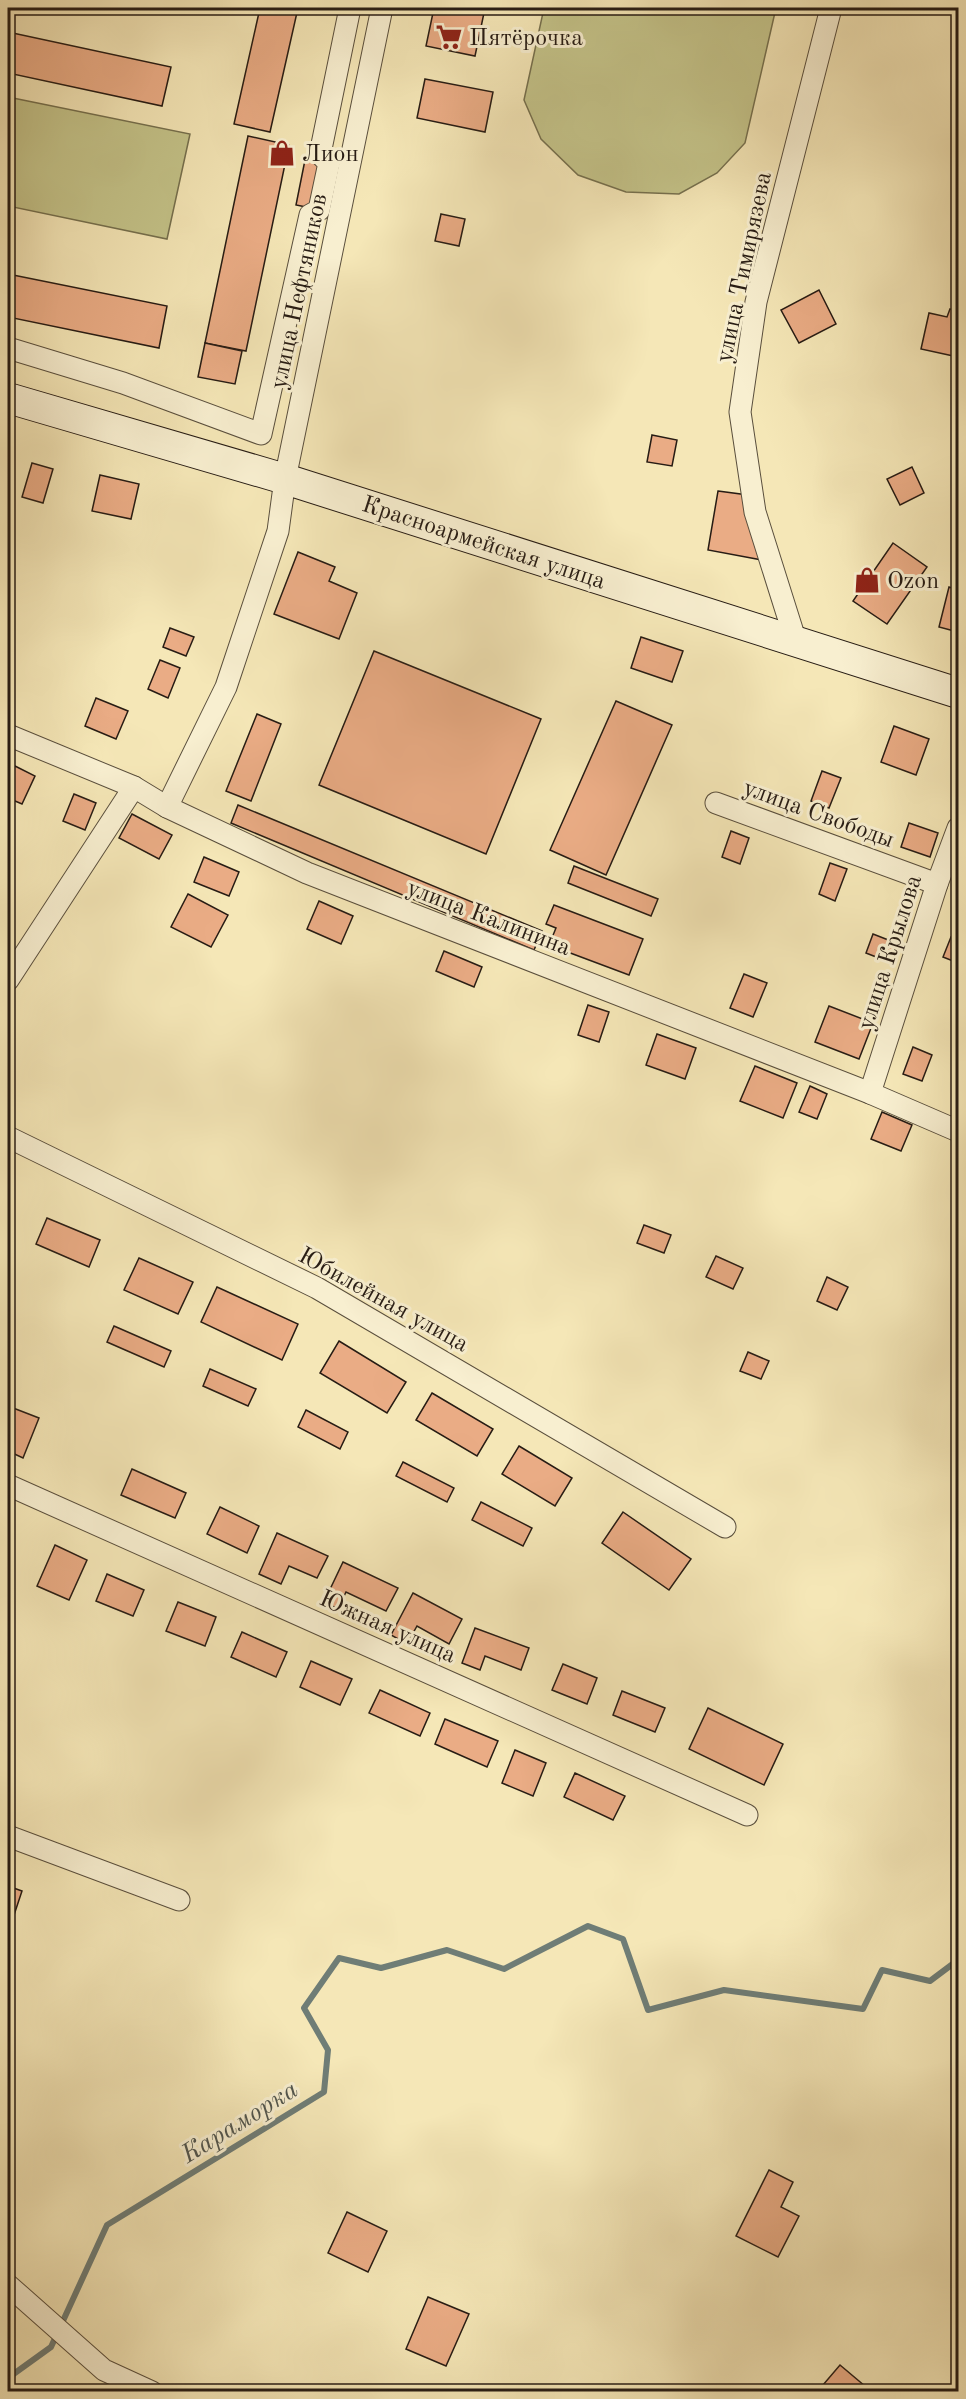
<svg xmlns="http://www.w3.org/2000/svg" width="966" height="2399" font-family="'Old Standard TT',serif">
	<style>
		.green { fill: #c4c389; stroke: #76704e; stroke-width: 1.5 }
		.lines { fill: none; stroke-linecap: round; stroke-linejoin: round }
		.stream { stroke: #6f7d76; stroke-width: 6 }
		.building { fill: #eaac85; stroke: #271c14; stroke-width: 1.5 }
		.street-casing { stroke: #5a4f3d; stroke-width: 23 }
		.secondary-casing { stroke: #271c14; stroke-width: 32 }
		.street { stroke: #f8efd0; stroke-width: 21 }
		.secondary { stroke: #f8efd0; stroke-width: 30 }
		.labels { text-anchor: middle; stroke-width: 6; stroke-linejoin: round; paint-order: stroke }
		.poi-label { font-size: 24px; fill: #271c14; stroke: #f8efd0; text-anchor: start }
		.street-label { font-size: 24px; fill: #271c14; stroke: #f8efd0 }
		.water-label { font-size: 26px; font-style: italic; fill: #51554d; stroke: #f8efd0 }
	</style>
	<rect width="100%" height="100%" fill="#f5e7b7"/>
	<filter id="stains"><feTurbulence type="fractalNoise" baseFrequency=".00333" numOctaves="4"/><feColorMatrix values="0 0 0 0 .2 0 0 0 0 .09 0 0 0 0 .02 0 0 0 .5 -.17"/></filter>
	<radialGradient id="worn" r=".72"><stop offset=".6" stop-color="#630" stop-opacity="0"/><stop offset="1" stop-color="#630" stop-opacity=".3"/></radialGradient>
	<g class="green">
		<polygon points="544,8 776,8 745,143 717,173 679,194 626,192 578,175 541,139 524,100"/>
		<polygon points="8,97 190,134 167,239 8,206"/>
	</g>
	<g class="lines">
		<polyline class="stream" points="8,2378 51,2347 107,2225 324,2092 328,2050 304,2008 339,1958 381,1968 447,1950 504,1969 588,1926 623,1939 648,2010 724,1990 863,2009 882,1970 930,1981 958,1960"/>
	</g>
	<g class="building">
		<polygon points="260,8 298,8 270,132 234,124"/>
		<polygon points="434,8 485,8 475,56 426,46"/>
		<polygon points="8,32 171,67 162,106 8,73"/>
		<polygon points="425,79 493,92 485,132 417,118"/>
		<polygon points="248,136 289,145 246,351 205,343"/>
		<polygon points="305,160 325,164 316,209 296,205"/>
		<polygon points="441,214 465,219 459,246 435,241"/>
		<polygon points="8,274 167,306 159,348 8,317"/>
		<polygon points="819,290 836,324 799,343 781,310"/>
		<polygon points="950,309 958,311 958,357 921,349 929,313 947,317"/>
		<polygon points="205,343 242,351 235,384 198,377"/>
		<polygon points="652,435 677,440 672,466 647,462"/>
		<polygon points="32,463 53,469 43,503 22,497"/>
		<polygon points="912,467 924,493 900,505 887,479"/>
		<polygon points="100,475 139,484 131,519 92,511"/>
		<polygon points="718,491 748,495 762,560 708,550"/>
		<polygon points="893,543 927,567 887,624 853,601"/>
		<polygon points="298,552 335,567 329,581 357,593 339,639 274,614"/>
		<polygon points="949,587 958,590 958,632 939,627"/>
		<polygon points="170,628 194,637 186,656 163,647"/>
		<polygon points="641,637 683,651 672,682 631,668"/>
		<polygon points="374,651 541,719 486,854 319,785"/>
		<polygon points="160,660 180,668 168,698 148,689"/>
		<polygon points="96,698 128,711 116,739 85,726"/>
		<polygon points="616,701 672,725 606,875 550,850"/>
		<polygon points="257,714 281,724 251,801 226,791"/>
		<polygon points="894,726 929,739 916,775 881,762"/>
		<polygon points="15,766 35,776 22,804 8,798 8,782"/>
		<polygon points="822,771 841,778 829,808 811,801"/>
		<polygon points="74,794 96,803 85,830 63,821"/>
		<polygon points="238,805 542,931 534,950 231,823"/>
		<polygon points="132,814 172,835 159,859 119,838"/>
		<polygon points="909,823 938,833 930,857 901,847"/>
		<polygon points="731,831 749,838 740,864 722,857"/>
		<polygon points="204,857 239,872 229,896 194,882"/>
		<polygon points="830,863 847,869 835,901 819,894"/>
		<polygon points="574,866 658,899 651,916 568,883"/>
		<polygon points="188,894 228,915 211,947 171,927"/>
		<polygon points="319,901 353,916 341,944 307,929"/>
		<polygon points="554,905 643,939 629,975 549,945 556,928 546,924"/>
		<polygon points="873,934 896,943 889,962 866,953"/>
		<polygon points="951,937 958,940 958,963 943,957"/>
		<polygon points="444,951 482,967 474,987 436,971"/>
		<polygon points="744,974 767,983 753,1017 730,1008"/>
		<polygon points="588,1005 609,1012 599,1042 578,1035"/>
		<polygon points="829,1006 873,1023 859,1059 815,1042"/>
		<polygon points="657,1034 696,1048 685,1079 646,1065"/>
		<polygon points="913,1047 932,1055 922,1081 903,1074"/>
		<polygon points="755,1066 797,1083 783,1118 740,1101"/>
		<polygon points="810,1086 827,1094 817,1119 799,1112"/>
		<polygon points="882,1112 912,1125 901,1151 871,1139"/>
		<polygon points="47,1218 100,1240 89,1267 36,1244"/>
		<polygon points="644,1225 671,1235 664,1253 637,1243"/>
		<polygon points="716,1256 743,1268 733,1289 706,1277"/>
		<polygon points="139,1258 193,1282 178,1314 124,1290"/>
		<polygon points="827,1277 848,1287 837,1310 817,1301"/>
		<polygon points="217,1287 298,1324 282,1360 201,1322"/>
		<polygon points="114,1326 171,1351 164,1367 107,1342"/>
		<polygon points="339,1341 406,1382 387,1413 320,1373"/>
		<polygon points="748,1352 769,1361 761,1379 740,1371"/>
		<polygon points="210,1369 256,1389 248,1406 203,1386"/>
		<polygon points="432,1393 493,1429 477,1456 416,1420"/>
		<polygon points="8,1406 39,1418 23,1458 8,1451"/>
		<polygon points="306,1410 348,1432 340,1449 298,1427"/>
		<polygon points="519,1446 572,1478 555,1506 502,1474"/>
		<polygon points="403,1462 454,1488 447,1502 396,1476"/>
		<polygon points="132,1469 186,1493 175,1518 121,1495"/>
		<polygon points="481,1502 532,1528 523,1546 472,1520"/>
		<polygon points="220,1507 259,1526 247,1553 207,1534"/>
		<polygon points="623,1512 691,1559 669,1590 602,1543"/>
		<polygon points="277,1533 328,1556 317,1578 289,1566 281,1584 259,1574"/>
		<polygon points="55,1545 87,1560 69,1600 37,1586"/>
		<polygon points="343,1562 398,1588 386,1611 346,1592 338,1609 324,1602"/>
		<polygon points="107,1574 144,1590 133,1616 96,1601"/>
		<polygon points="413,1593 462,1619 449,1644 417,1626 407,1644 391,1635"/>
		<polygon points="178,1602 216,1617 205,1646 166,1631"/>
		<polygon points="475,1628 529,1648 521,1670 485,1656 480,1670 462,1663"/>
		<polygon points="242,1632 287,1652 276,1677 231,1657"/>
		<polygon points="311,1661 352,1679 340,1705 300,1687"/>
		<polygon points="563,1664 597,1678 587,1704 552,1690"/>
		<polygon points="380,1690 430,1713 420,1736 369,1713"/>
		<polygon points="622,1691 665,1708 655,1732 613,1715"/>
		<polygon points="708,1708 783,1744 764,1785 689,1749"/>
		<polygon points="445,1719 498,1741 487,1767 435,1744"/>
		<polygon points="515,1750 546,1763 533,1796 502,1783"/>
		<polygon points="575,1773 625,1796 613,1820 564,1797"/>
		<polygon points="8,1886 22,1891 14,1915 8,1913"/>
		<polygon points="769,2170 793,2182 781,2207 799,2216 778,2257 736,2236"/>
		<polygon points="347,2212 387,2231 368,2272 328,2253"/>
		<polygon points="428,2297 469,2314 446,2366 406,2349"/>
		<polygon points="840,2365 872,2392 817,2392"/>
	</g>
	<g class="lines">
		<g class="street-casing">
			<g id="street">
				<polyline points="8,348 123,383 261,434 310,215 319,210 329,163 320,154 350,8"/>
				<polyline points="796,642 755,512 740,412 756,302 831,8"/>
				<polyline points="8,735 134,787 167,807 307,873 870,1093 958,1131"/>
				<polyline points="716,803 937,884"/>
				<polyline points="167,807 226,687 278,531 285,479 382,8"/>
				<polyline points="8,980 134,787"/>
				<polyline points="870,1093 937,884 958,828"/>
				<polyline points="8,1137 317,1288 725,1527"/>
				<polyline points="8,1485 747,1815"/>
				<polyline points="8,1836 179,1900"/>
				<polyline points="8,2285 104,2370 152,2392"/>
			</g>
		</g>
		<g class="secondary-casing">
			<polyline id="secondary" points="8,398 285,479 958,693"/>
		</g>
		<use href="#street" class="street"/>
		<use href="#secondary" class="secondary"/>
	</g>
	<defs>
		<g id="supermarket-bare" transform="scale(2.07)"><path d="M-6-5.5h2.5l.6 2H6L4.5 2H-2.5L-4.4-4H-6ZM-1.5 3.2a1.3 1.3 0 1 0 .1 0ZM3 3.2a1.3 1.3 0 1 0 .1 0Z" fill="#8f2418" stroke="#f8efd0" stroke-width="2.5" paint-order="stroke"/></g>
		<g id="shop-bare" transform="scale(2.07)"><path d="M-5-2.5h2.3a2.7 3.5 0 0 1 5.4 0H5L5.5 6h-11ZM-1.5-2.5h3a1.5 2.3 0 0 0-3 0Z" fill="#8f2418" stroke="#f8efd0" stroke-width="2.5" paint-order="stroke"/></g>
	</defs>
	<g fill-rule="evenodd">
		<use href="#supermarket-bare" x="449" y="37"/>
		<use href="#shop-bare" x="282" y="153"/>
		<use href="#shop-bare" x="867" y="580"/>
	</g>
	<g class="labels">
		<g class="poi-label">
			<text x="469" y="45">Пятёрочка</text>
			<text x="302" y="161">Лион</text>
			<text x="887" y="588">Ozon</text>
		</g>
		<g class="street-label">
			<text transform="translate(743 267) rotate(-78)" y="8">улица Тимирязева</text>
			<text transform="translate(298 291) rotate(-78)" y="8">улица Нефтяников</text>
			<text transform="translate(484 542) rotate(18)" y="8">Красноармейская улица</text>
			<text transform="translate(819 813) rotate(20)" y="8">улица Свободы</text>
			<text transform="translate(489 917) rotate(21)" y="8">улица Калинина</text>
			<text transform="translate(889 952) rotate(-72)" y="8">улица Крылова</text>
			<text transform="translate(384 1299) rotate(29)" y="8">Юбилейная улица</text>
			<text transform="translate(388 1626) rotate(24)" y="8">Южная улица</text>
		</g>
		<g class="water-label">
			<text transform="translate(239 2121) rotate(-32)" y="9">Караморка</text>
		</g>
	</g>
	<rect width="966" height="2399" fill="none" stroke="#f5e7b7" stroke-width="30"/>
	<rect x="9" y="9" width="948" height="2381" fill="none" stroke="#271c14" stroke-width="3"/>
	<rect x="15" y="15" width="936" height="2369" fill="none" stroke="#271c14" stroke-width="1.5"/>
	<rect width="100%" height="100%" filter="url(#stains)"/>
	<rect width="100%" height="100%" fill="url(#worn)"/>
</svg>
